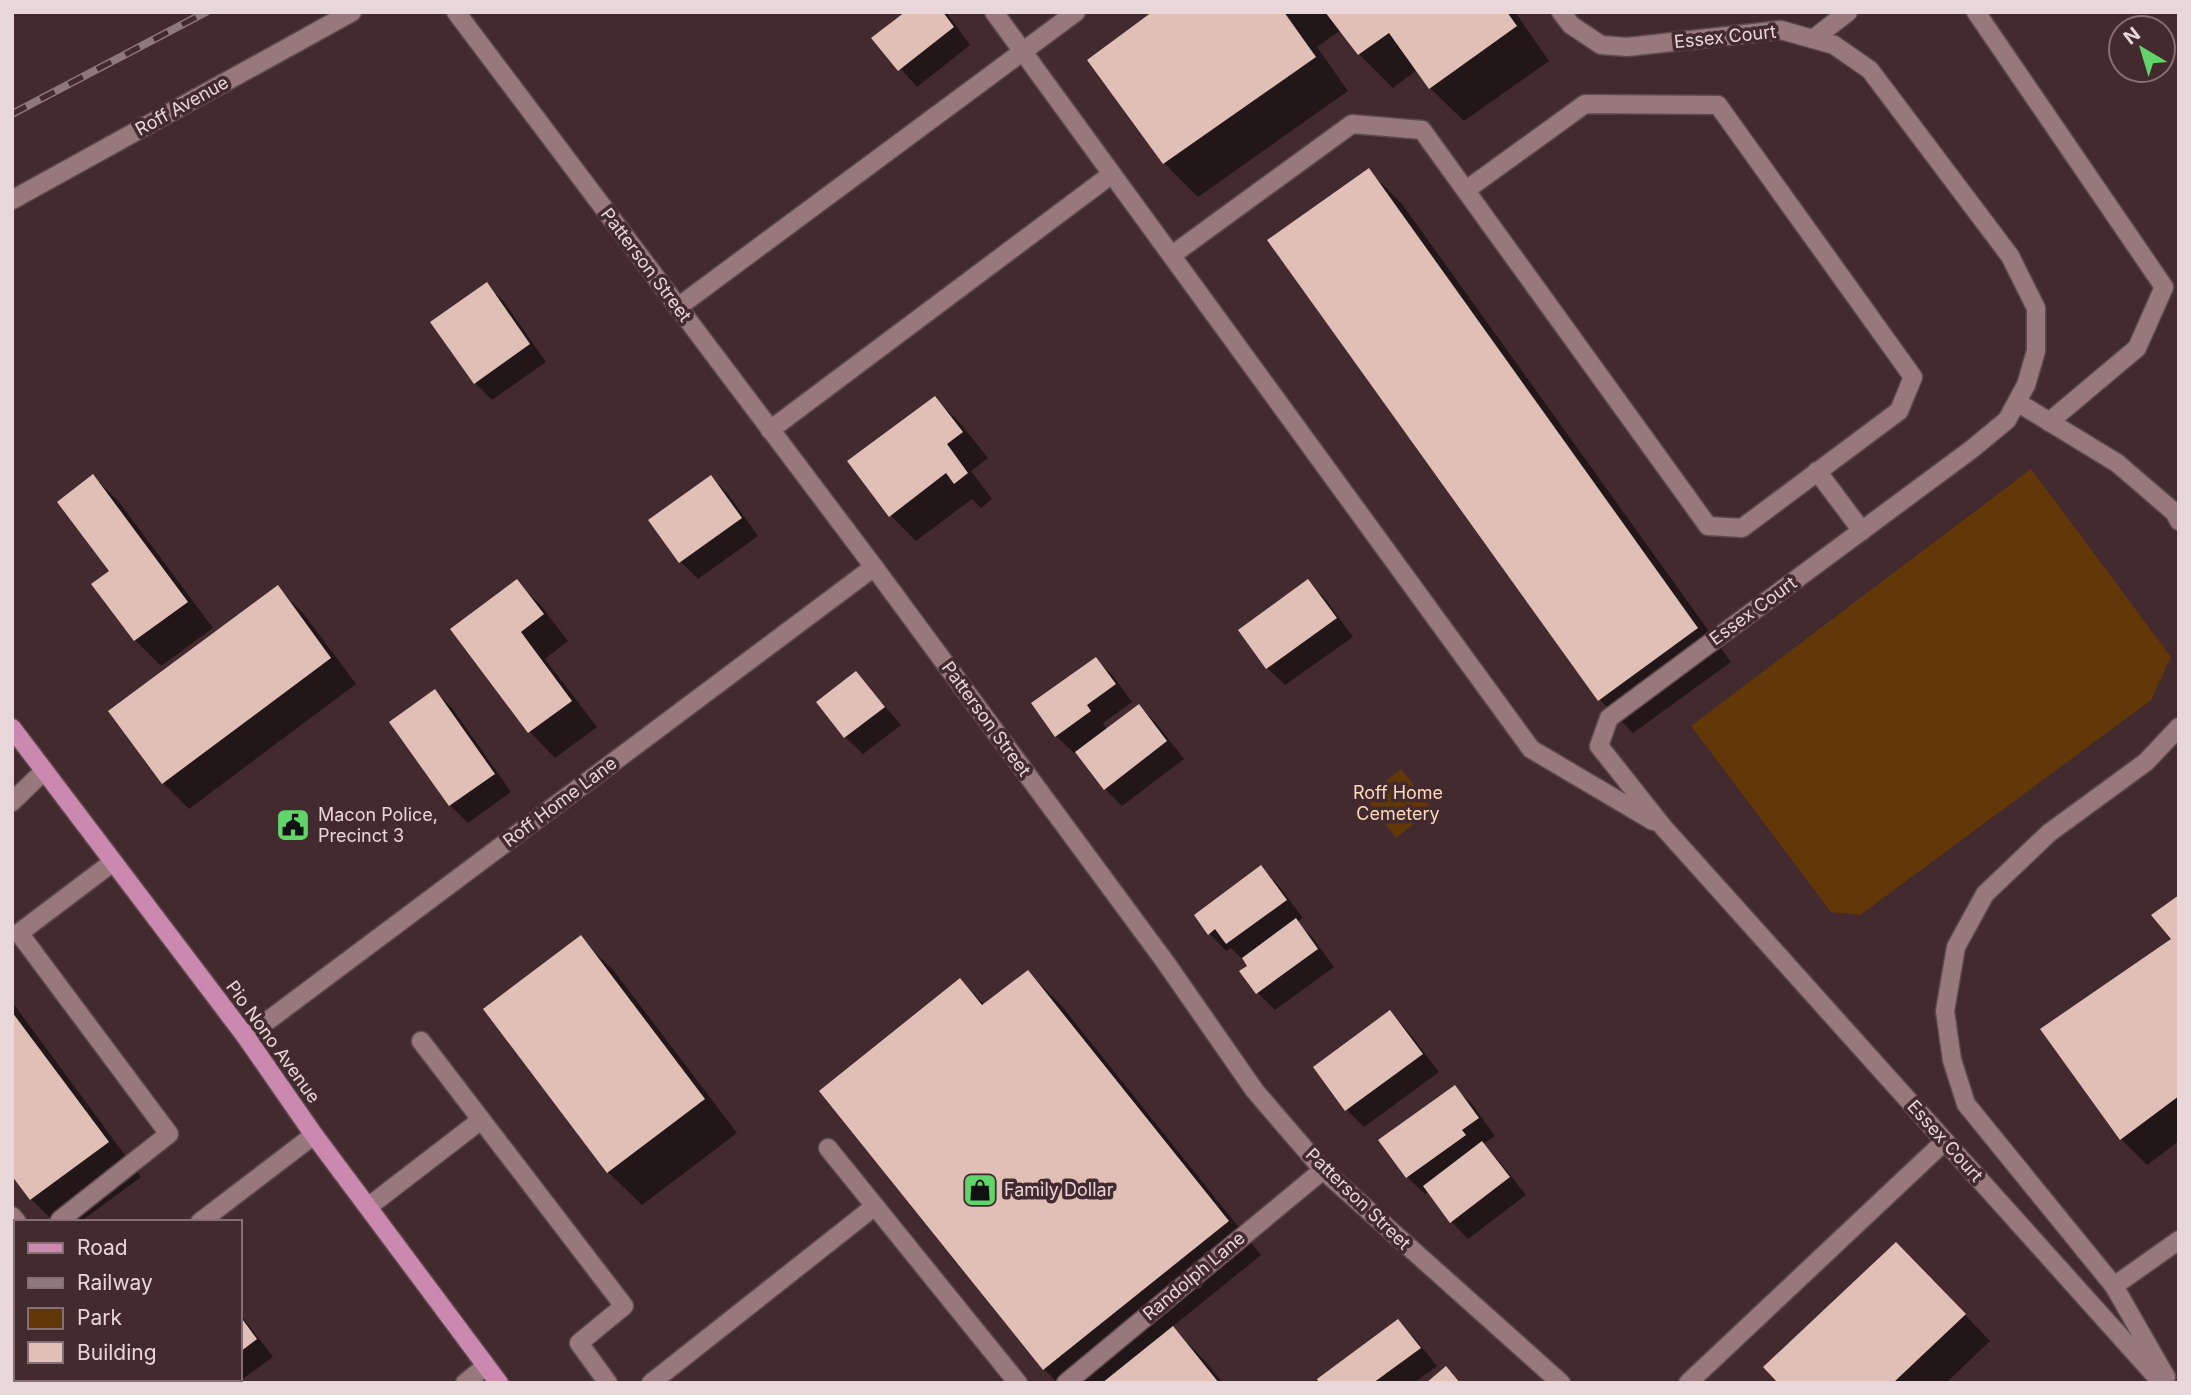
<svg xmlns="http://www.w3.org/2000/svg" width="2191" height="1395" font-family="Inter,sans-serif">
	<style>
		.green { fill: #623809 }
		.shadow { fill: #0007 }
		.building { fill: #e0bfb7 }
		.lines { fill: none; stroke-linecap: round; stroke-linejoin: round }
		.minor-casing { stroke: #5e494d; stroke-width: 21 }
		.major-casing { stroke: #5e494d; stroke-width: 21 }
		.minor { stroke: #96787d; stroke-width: 18 }
		.major { stroke: #cb89af; stroke-width: 18 }
		.rail-casing { stroke: #8e787c; stroke-width: 8 }
		.rail { stroke: #432a2e; stroke-width: 5; stroke-dasharray: 16; stroke-linecap: butt }
		.labels { text-anchor: middle; stroke-width: 7; stroke-linejoin: round; paint-order: stroke }
		.street-label { font-size: 18px; fill: #e8d6d9; stroke: #432a2e }
		.park-label { font-size: 18px; fill: #fcdabd; stroke: #432a2e }
		.poi-label { font-size: 18px; fill: #e8d6d9; stroke: #432a2e; text-anchor: start }
	</style>
	<rect width="100%" height="100%" fill="#432a2e"/>
	<g class="green">
		<polygon points="2031,469 2171,657 2151,700 1860,915 1831,912 1691,726"/>
		<polygon points="1401,769 1432,809 1396,838 1365,797"/>
	</g>
	<g class="shadow">
		<polygon points="908,12 946,12 970,45 917,87 874,38"/>
		<polygon points="1155,12 1515,12 1549,61 1464,121 1430,88 1417,70 1393,88 1359,54 1341,30 1317,47 1348,91 1198,197 1164,163"/>
		<polygon points="1368,170 1402,204 1731,662 1633,733 1599,699"/>
		<polygon points="486,284 504,302 546,362 492,400 475,383"/>
		<polygon points="935,398 961,424 988,458 971,471 992,499 981,508 972,499 916,541 890,515"/>
		<polygon points="93,476 119,502 213,628 161,666 135,640 94,584 111,571"/>
		<polygon points="711,477 728,494 758,536 698,579 681,562 651,520"/>
		<polygon points="517,581 542,607 568,641 545,659 597,727 555,758 530,732 453,629"/>
		<polygon points="1308,581 1325,599 1353,637 1285,685 1267,668"/>
		<polygon points="277,588 303,613 356,684 189,809 163,783 110,712"/>
		<polygon points="1096,659 1113,676 1132,702 1103,723 1107,730 1139,706 1156,723 1184,759 1122,806 1105,789 1076,751 1074,753 1056,736"/>
		<polygon points="856,673 901,725 863,754 845,737"/>
		<polygon points="435,691 452,708 511,792 468,823 450,805 391,722"/>
		<polygon points="1261,867 1278,885 1303,918 1297,922 1313,938 1334,967 1275,1010 1257,992 1249,966 1231,948 1226,951 1209,933"/>
		<polygon points="2179,897 2179,1141 2147,1165 2121,1139 2042,1029 2173,939"/>
		<polygon points="580,938 614,971 737,1133 642,1205 608,1172"/>
		<polygon points="1028,972 1061,1005 1261,1255 1172,1327 1206,1362 1223,1383 1058,1383 1044,1369 960,981 985,1005"/>
		<polygon points="12,1002 141,1177 80,1222 54,1222 31,1199 12,1173"/>
		<polygon points="1390,1012 1407,1030 1439,1072 1364,1127 1347,1110"/>
		<polygon points="1454,1087 1472,1104 1495,1136 1483,1144 1499,1161 1526,1195 1468,1239 1451,1221 1429,1191 1425,1194 1407,1177"/>
		<polygon points="1922,1270 1990,1341 1946,1383 1780,1383"/>
		<polygon points="240,1314 273,1357 237,1383 234,1379 240,1379"/>
		<polygon points="1398,1321 1415,1339 1437,1366 1414,1383 1321,1383"/>
	</g>
	<g class="building">
		<polygon points="905,12 943,12 954,27 898,71 871,38"/>
		<polygon points="1152,12 1284,12 1316,57 1163,164 1087,60"/>
		<polygon points="1325,12 1507,12 1517,26 1429,89 1389,33 1358,55"/>
		<polygon points="1369,168 1698,628 1598,701 1267,240"/>
		<polygon points="487,282 530,344 474,384 430,322"/>
		<polygon points="935,396 963,432 947,444 968,473 954,484 946,473 889,517 847,461"/>
		<polygon points="93,474 188,602 134,641 91,584 109,571 57,502"/>
		<polygon points="711,475 742,518 679,563 648,520"/>
		<polygon points="517,579 544,614 521,632 572,701 528,733 450,629"/>
		<polygon points="1308,579 1337,618 1266,669 1238,630"/>
		<polygon points="278,585 331,658 162,784 108,711"/>
		<polygon points="1096,657 1116,684 1087,705 1091,711 1055,737 1031,703"/>
		<polygon points="856,671 885,707 844,738 816,702"/>
		<polygon points="435,689 495,774 449,806 389,722"/>
		<polygon points="1139,704 1167,741 1104,790 1075,752"/>
		<polygon points="1261,865 1287,900 1226,944 1215,929 1208,935 1194,915"/>
		<polygon points="2179,895 2179,1096 2120,1140 2040,1029 2171,939 2151,915"/>
		<polygon points="1296,918 1318,949 1256,994 1239,971 1247,966 1242,958"/>
		<polygon points="581,935 705,1099 607,1173 483,1009"/>
		<polygon points="1028,970 1229,1221 1043,1370 819,1091 960,978 982,1005"/>
		<polygon points="1390,1010 1423,1054 1345,1111 1313,1067"/>
		<polygon points="12,1012 109,1142 30,1200 12,1176"/>
		<polygon points="1455,1085 1479,1118 1462,1130 1466,1135 1406,1178 1378,1140"/>
		<polygon points="1482,1141 1510,1177 1450,1223 1423,1186"/>
		<polygon points="1896,1242 1966,1314 1893,1383 1778,1383 1763,1367"/>
		<polygon points="240,1316 257,1339 240,1352"/>
		<polygon points="1398,1319 1421,1348 1373,1383 1319,1383 1317,1379"/>
		<polygon points="1173,1326 1219,1383 1102,1383"/>
		<polygon points="1446,1366 1460,1383 1426,1383"/>
	</g>
	<g class="lines">
		<g class="minor-casing">
			<g id="minor">
				<polyline points="456,12 874,567 1166,963 1255,1091 1323,1170 1561,1383"/>
				<polyline points="994,12 1531,749 1653,821"/>
				<polyline points="1561,12 1571,25 1601,45 1627,47 1781,30 1834,45 1870,70 2010,256 2036,308 2036,351 2026,385 2007,420 1972,449 1609,718 1599,746 1664,828 2162,1383"/>
				<polyline points="1976,12 2164,287 2137,348 2049,422"/>
				<polyline points="1813,39 1848,12"/>
				<polyline points="12,200 352,12"/>
				<polyline points="1172,255 1352,124 1422,130 1708,526 1742,528 1899,411 1913,377 1718,105 1585,104 1466,190"/>
				<polyline points="678,307 1076,12"/>
				<polyline points="2017,402 2117,463 2174,512 2179,521"/>
				<polyline points="770,430 1112,174"/>
				<polyline points="1817,471 1862,531"/>
				<polyline points="12,802 44,771"/>
				<polyline points="246,1037 874,567"/>
				<polyline points="421,1041 624,1306 579,1343 608,1383"/>
				<polyline points="828,1148 1018,1383"/>
				<polyline points="368,1207 481,1120"/>
				<polyline points="12,1216 17,1222"/>
				<polyline points="61,1222 60,1220 169,1134 19,933 113,862"/>
				<polyline points="200,1222 314,1135"/>
				<polyline points="2114,1286 2179,1240"/>
				<polyline points="12,1302 16,1307"/>
				<polyline points="12,1363 16,1360"/>
				<polyline points="2166,1377 2114,1286 1966,1104 1952,1060 1945,1011 1956,947 1985,894 2049,833 2146,762 2179,727"/>
				<polyline points="465,1383 486,1366"/>
				<polyline points="651,1383 875,1206"/>
				<polyline points="1066,1383 1323,1170"/>
				<polyline points="1688,1383 1945,1141"/>
			</g>
		</g>
		<g class="major-casing">
			<polyline id="major" points="12,728 246,1037 314,1135 499,1383"/>
		</g>
		<use href="#minor" class="minor"/>
		<use href="#major" class="major"/>
		<g class="rail-casing">
			<polyline id="rail" points="12,114 206,12"/>
		</g>
		<use href="#rail" class="rail"/>
	</g>
	<defs>
		<g id="civic-square" transform="scale(1.75)"><rect x="-9" y="-9" width="18" height="18" rx="4" fill="#61d46a" stroke="#432a2e"/><path d="M-.6-6.5H3V-4.5H.6V-3L4-1V1h2V6H-6V1h2V-1L-.6-3ZM-1.2 2.5V6h2.4V2.5Z" fill="#111"/></g>
		<g id="shop-square" transform="scale(1.75)"><rect x="-9" y="-9" width="18" height="18" rx="4" fill="#61d46a" stroke="#432a2e"/><path d="M-5-2.5h2.3a2.7 3.5 0 0 1 5.4 0H5L5.5 6h-11ZM-1.5-2.5h3a1.5 2.3 0 0 0-3 0Z" fill="#111"/></g>
	</defs>
	<g fill-rule="evenodd">
		<use href="#civic-square" x="293" y="825"/>
		<use href="#shop-square" x="980" y="1190"/>
	</g>
	<g class="labels">
		<g class="street-label">
			<text transform="translate(1725 37) rotate(-6)" y="6">Essex Court</text>
			<text transform="translate(182 106) rotate(-29)" y="6">Roff Avenue</text>
			<text transform="translate(646 265) rotate(53)" y="6">Patterson Street</text>
			<text transform="translate(1753 611) rotate(-36)" y="6">Essex Court</text>
			<text transform="translate(986 719) rotate(54)" y="6">Patterson Street</text>
			<text transform="translate(560 802) rotate(-37)" y="6">Roff Home Lane</text>
			<text transform="translate(273 1042) rotate(54)" y="6">Pio Nono Avenue</text>
			<text transform="translate(1945 1141) rotate(48)" y="6">Essex Court</text>
			<text transform="translate(1358 1199) rotate(44)" y="6">Patterson Street</text>
			<text transform="translate(1194 1276) rotate(-40)" y="6">Randolph Lane</text>
		</g>
		<g class="park-label">
			<text x="1398" y="799">Roff Home<tspan x="1398" dy="21">Cemetery</tspan></text>
		</g>
		<g class="poi-label">
			<text x="318" y="821">Macon Police,<tspan x="318" dy="21">Precinct 3</tspan></text>
			<text x="1004" y="1196">Family Dollar</text>
		</g>
	</g>
	<rect width="2191" height="1395" fill="none" stroke="#e8d6d9" stroke-width="28"/>
	<rect x="14" y="1220" width="228" height="161" fill="#432a2e" stroke="#856f72" stroke-width="2"/>
	<rect x="28" y="1243" width="35" height="10" fill="#cb89af" stroke="#856f72" stroke-width="2"/>
	<text x="77" y="1255" font-size="21" fill="#e8d6d9">Road</text>
	<rect x="28" y="1278" width="35" height="10" fill="#8e787c" stroke="#856f72" stroke-width="2"/>
	<text x="77" y="1290" font-size="21" fill="#e8d6d9">Railway</text>
	<rect x="28" y="1308" width="35" height="21" fill="#623809" stroke="#856f72" stroke-width="2"/>
	<text x="77" y="1325" font-size="21" fill="#e8d6d9">Park</text>
	<rect x="28" y="1342" width="35" height="21" fill="#e0bfb7" stroke="#856f72" stroke-width="2"/>
	<text x="77" y="1360" font-size="21" fill="#e8d6d9">Building</text>
	<g transform="translate(2142 49) rotate(322)"><circle r="33" fill="#432a2e" stroke="#856f72" stroke-width="2"/>
	<path d="M0-5L12 26L0 18L-12 26Z" fill="#61d46a"/>
	<text y="-10" font-size="19" font-weight="bold" text-anchor="middle" fill="#e8d6d9">N</text>
	</g>
</svg>
